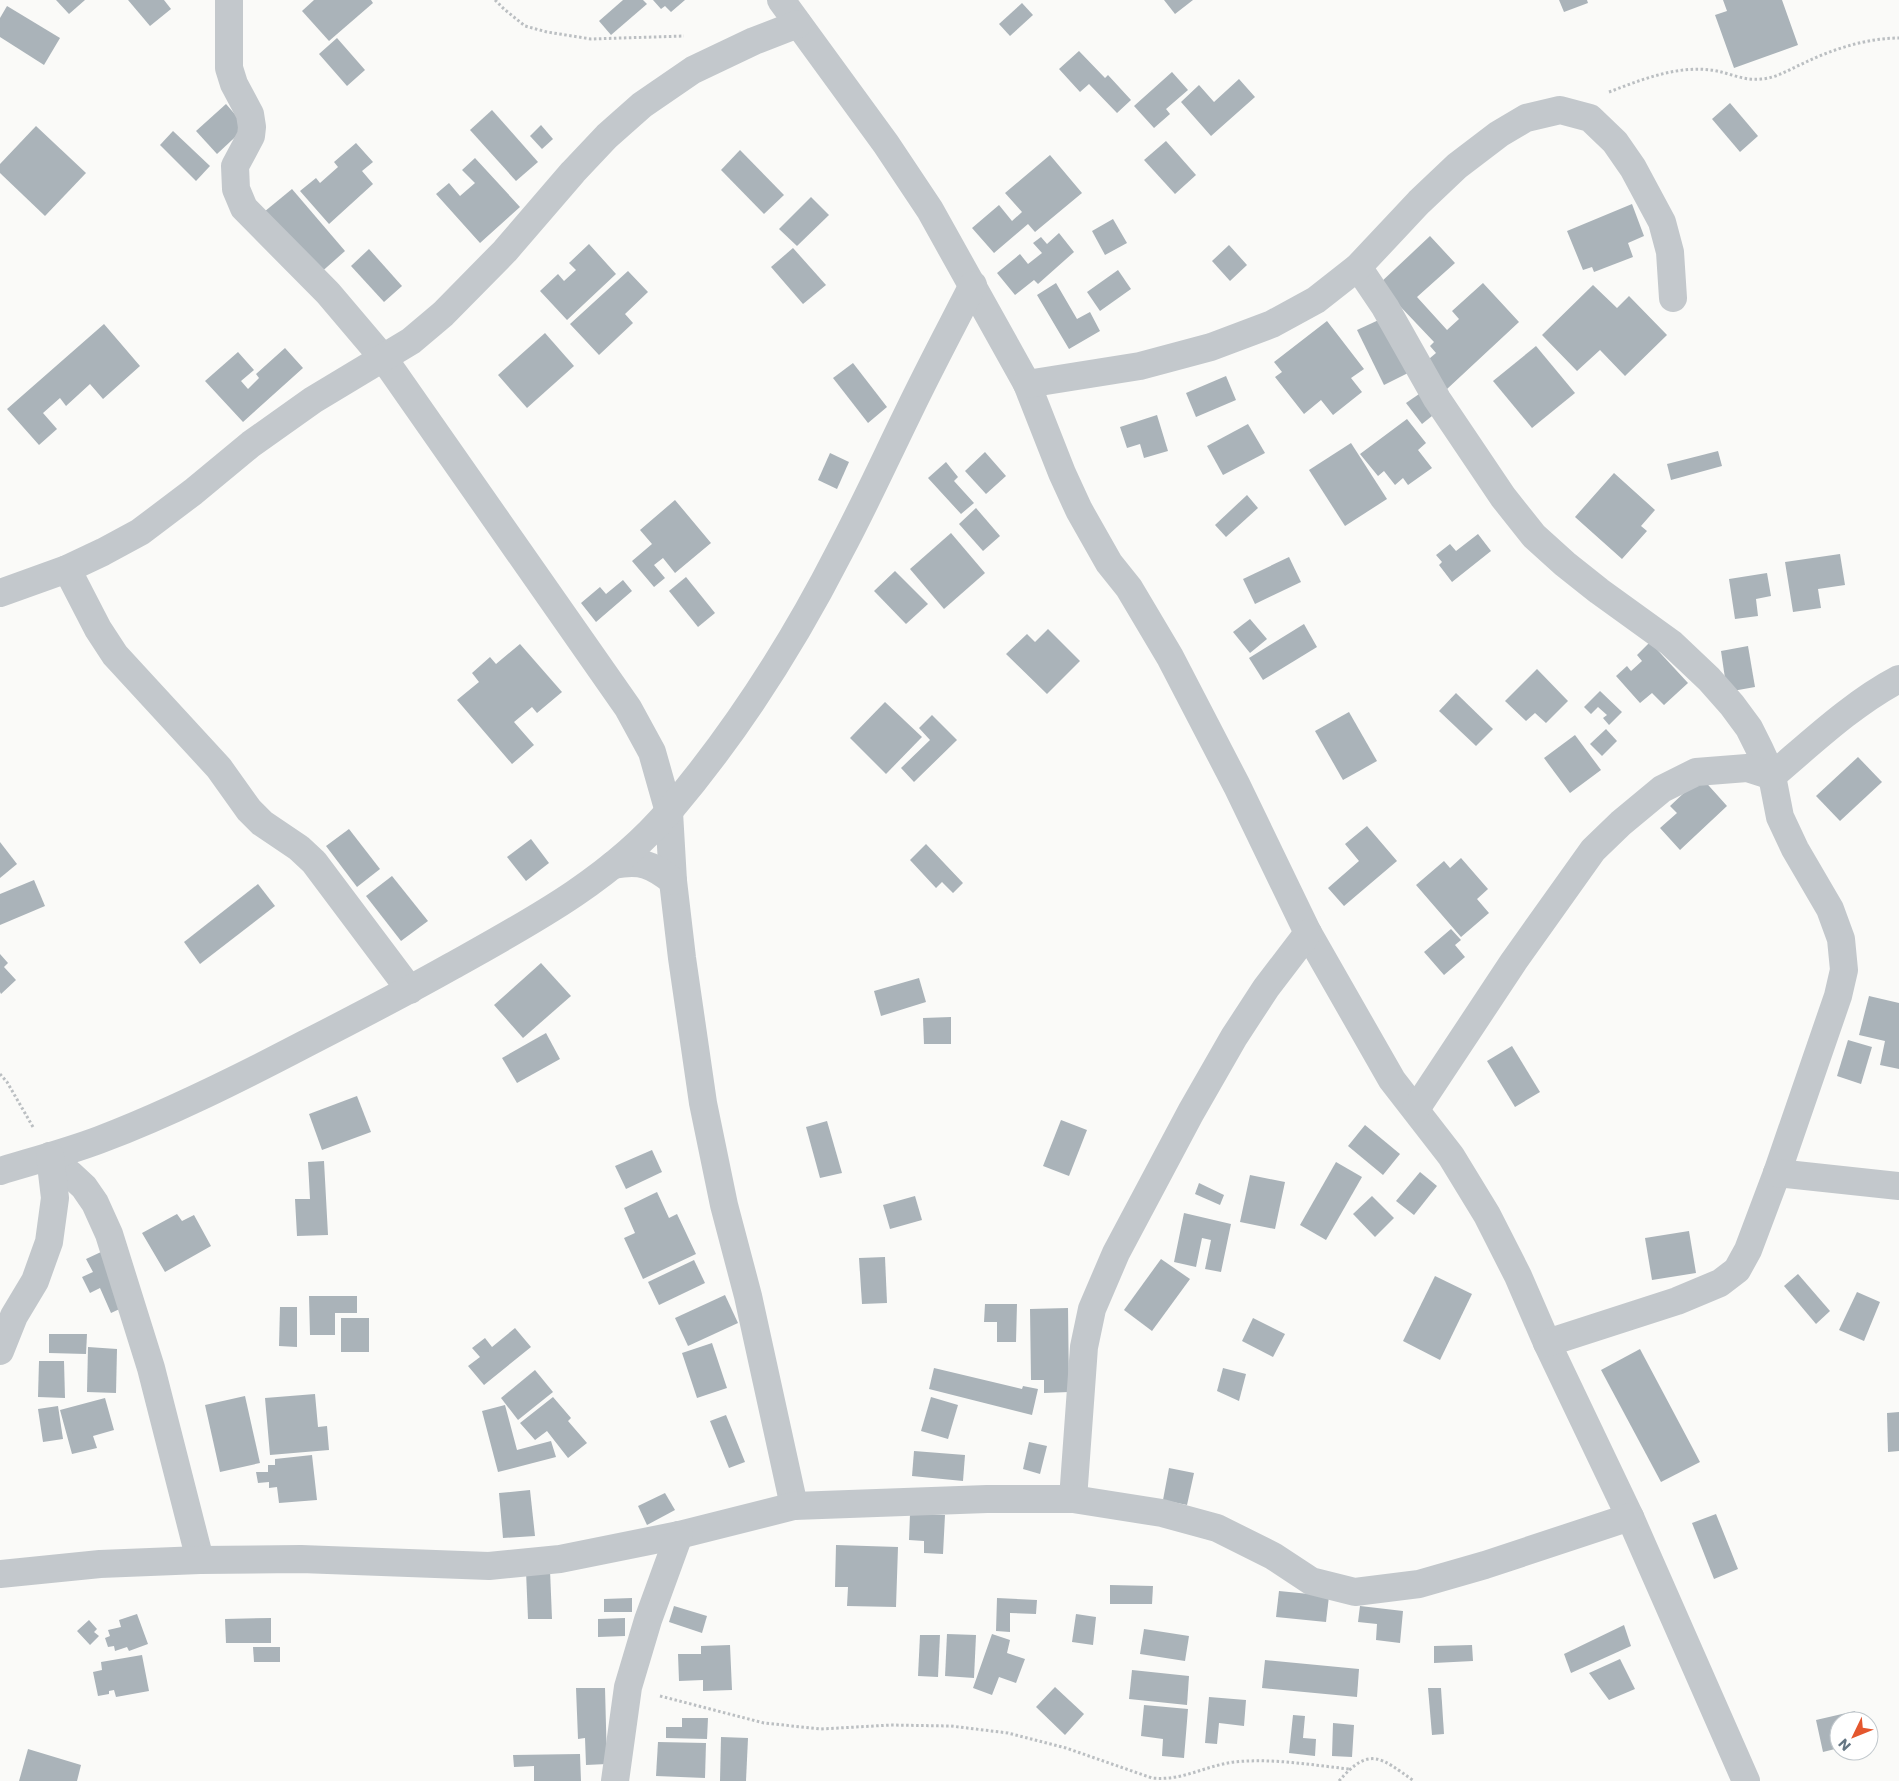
<svg xmlns="http://www.w3.org/2000/svg" width="1899" height="1781" font-family="Poppins,sans-serif">
	<style>
		.building { fill: #aab3b9 }
		.lines { fill: none; stroke-linecap: round; stroke-linejoin: round }
		.path { stroke: #bbbfc2; stroke-width: 3; stroke-dasharray: 2.5 2.5; stroke-linecap: butt }
		.minor { stroke: #c3c8cc; stroke-width: 28 }
	</style>
	<rect width="100%" height="100%" fill="#fafaf8"/>
	<g class="building">
		<polygon points="56,0 85,0 69,14"/>
		<polygon points="128,0 164,0 171,9 150,26"/>
		<polygon points="314,0 371,0 373,3 329,41 302,11"/>
		<polygon points="623,0 643,0 647,4 611,35 599,21"/>
		<polygon points="653,0 685,0 671,12 665,6 661,9"/>
		<polygon points="1164,0 1193,0 1175,14"/>
		<polygon points="1559,0 1587,0 1588,3 1564,12"/>
		<polygon points="1723,0 1782,0 1798,45 1734,68 1715,15 1727,11"/>
		<polygon points="1022,3 1033,15 1010,36 999,24"/>
		<polygon points="7,6 60,38 44,65 0,37 0,18"/>
		<polygon points="337,38 365,70 347,86 319,54"/>
		<polygon points="1079,51 1105,78 1108,75 1131,100 1117,113 1089,84 1080,92 1059,69"/>
		<polygon points="1172,72 1188,90 1166,109 1170,114 1154,128 1134,106"/>
		<polygon points="1239,79 1255,97 1211,136 1181,102 1199,85 1214,102"/>
		<polygon points="1730,103 1758,136 1740,152 1712,119"/>
		<polygon points="226,104 246,127 217,154 196,131"/>
		<polygon points="492,110 538,162 516,181 470,130"/>
		<polygon points="541,125 553,139 542,149 530,136"/>
		<polygon points="36,126 86,173 45,216 0,173 0,164"/>
		<polygon points="173,131 210,166 196,181 160,145"/>
		<polygon points="1166,141 1196,175 1175,194 1144,160"/>
		<polygon points="356,143 373,162 362,171 373,184 329,224 300,191 316,178 320,183 338,167 334,162"/>
		<polygon points="740,150 784,195 764,214 721,170"/>
		<polygon points="1050,155 1082,193 1035,232 1028,224 994,253 972,228 999,205 1012,221 1022,212 1005,193"/>
		<polygon points="475,158 520,207 480,243 436,194 449,183 460,196 475,183 462,170"/>
		<polygon points="292,189 345,251 318,275 264,212"/>
		<polygon points="811,197 829,215 797,246 779,229"/>
		<polygon points="1632,204 1644,236 1628,243 1633,257 1594,272 1592,267 1583,270 1567,231"/>
		<polygon points="1113,219 1127,243 1105,255 1092,231"/>
		<polygon points="1059,233 1074,252 1038,284 1034,280 1015,295 997,273 1020,254 1028,264 1042,253 1033,243 1041,237 1047,244"/>
		<polygon points="1430,236 1455,263 1417,297 1447,330 1459,319 1452,311 1483,283 1519,322 1447,389 1423,364 1436,353 1430,346 1434,342 1379,284"/>
		<polygon points="589,244 616,274 567,320 540,291 558,274 564,281 576,270 569,263"/>
		<polygon points="1229,245 1247,265 1230,281 1212,261"/>
		<polygon points="793,248 826,285 803,304 771,267"/>
		<polygon points="369,249 402,286 384,302 351,266"/>
		<polygon points="1118,270 1131,289 1100,311 1087,292"/>
		<polygon points="628,271 648,292 625,314 633,323 599,355 570,324"/>
		<polygon points="1056,283 1077,319 1090,312 1100,331 1069,349 1037,295"/>
		<polygon points="1593,285 1617,308 1629,296 1667,335 1625,376 1600,350 1577,371 1542,335"/>
		<polygon points="1383,318 1410,372 1384,385 1357,330"/>
		<polygon points="1327,321 1364,369 1351,378 1362,392 1333,415 1321,400 1304,414 1275,377 1282,372 1274,362"/>
		<polygon points="104,324 140,366 103,399 90,384 66,406 60,398 43,413 57,429 39,445 7,409"/>
		<polygon points="545,333 574,366 527,408 498,375"/>
		<polygon points="1536,346 1575,393 1532,428 1493,381"/>
		<polygon points="285,348 303,368 243,422 205,381 238,352 254,370 241,381 248,389 259,378 256,374"/>
		<polygon points="853,363 887,407 868,423 833,378"/>
		<polygon points="1226,376 1236,400 1196,417 1186,393"/>
		<polygon points="1422,392 1437,412 1422,424 1406,403"/>
		<polygon points="1157,415 1168,451 1144,458 1140,444 1127,448 1120,427"/>
		<polygon points="1407,419 1426,443 1418,450 1432,468 1408,485 1403,478 1395,485 1384,471 1378,476 1360,454"/>
		<polygon points="1248,424 1265,453 1223,475 1207,446"/>
		<polygon points="1351,443 1387,499 1345,526 1309,470"/>
		<polygon points="1718,451 1722,466 1671,480 1667,464"/>
		<polygon points="985,452 1006,476 986,494 965,471"/>
		<polygon points="830,453 849,462 837,489 818,480"/>
		<polygon points="946,462 958,477 954,481 974,503 961,514 928,478"/>
		<polygon points="1614,473 1655,510 1641,526 1647,531 1622,559 1575,517"/>
		<polygon points="1247,495 1258,508 1226,537 1215,525"/>
		<polygon points="675,500 711,543 675,573 663,558 654,565 665,578 654,587 632,561 652,544 640,530"/>
		<polygon points="976,508 1000,536 983,551 959,524"/>
		<polygon points="951,533 985,573 944,609 910,569"/>
		<polygon points="1478,534 1491,551 1452,582 1439,565 1442,562 1436,555 1450,544 1456,551"/>
		<polygon points="1840,554 1845,585 1818,589 1821,608 1793,612 1785,562"/>
		<polygon points="1289,557 1301,582 1255,604 1243,579"/>
		<polygon points="895,571 928,604 906,624 874,591"/>
		<polygon points="1767,573 1771,596 1756,599 1758,616 1735,619 1729,579"/>
		<polygon points="686,577 715,613 698,627 669,591"/>
		<polygon points="623,580 632,591 596,622 581,603 600,587 606,594"/>
		<polygon points="1250,619 1267,639 1250,653 1233,632"/>
		<polygon points="1304,624 1317,647 1263,680 1249,658"/>
		<polygon points="1048,629 1080,661 1047,694 1006,654 1027,634 1035,642"/>
		<polygon points="1650,642 1688,683 1664,705 1652,693 1640,703 1616,676 1627,666 1631,671 1642,661 1637,655"/>
		<polygon points="520,644 562,692 537,713 532,707 514,722 534,745 512,764 457,700 479,682 472,673 490,657 496,664"/>
		<polygon points="1748,646 1755,687 1727,692 1721,651"/>
		<polygon points="1537,669 1568,701 1546,723 1535,713 1526,721 1505,701"/>
		<polygon points="1600,691 1622,712 1609,725 1603,718 1607,715 1598,707 1591,714 1584,707"/>
		<polygon points="1456,693 1493,729 1476,746 1439,711"/>
		<polygon points="885,702 922,737 886,774 850,738"/>
		<polygon points="1349,712 1377,761 1343,780 1315,731"/>
		<polygon points="932,715 957,740 914,782 901,768 930,740 919,728"/>
		<polygon points="1606,729 1617,741 1602,756 1590,744"/>
		<polygon points="1575,735 1601,770 1570,793 1544,758"/>
		<polygon points="1858,757 1882,782 1840,821 1816,796"/>
		<polygon points="1701,777 1727,806 1680,850 1660,828 1677,813 1670,806"/>
		<polygon points="1367,826 1397,861 1344,906 1328,888 1359,861 1345,844"/>
		<polygon points="349,829 380,869 357,887 326,846"/>
		<polygon points="531,839 549,863 526,881 507,857"/>
		<polygon points="0,842 17,864 0,878"/>
		<polygon points="926,844 963,883 953,893 942,882 936,888 910,860"/>
		<polygon points="1461,858 1488,889 1477,899 1489,913 1461,937 1416,885 1444,861 1450,868"/>
		<polygon points="392,876 428,921 401,941 366,896"/>
		<polygon points="34,880 45,906 0,925 0,894"/>
		<polygon points="258,884 275,906 200,964 184,942"/>
		<polygon points="1451,929 1461,940 1455,945 1465,957 1444,975 1424,952"/>
		<polygon points="0,954 8,963 4,967 16,980 1,994 0,992"/>
		<polygon points="541,963 571,996 523,1038 494,1005"/>
		<polygon points="919,978 926,1002 881,1016 874,991"/>
		<polygon points="1869,996 1899,1003 1899,1069 1880,1065 1885,1041 1859,1035"/>
		<polygon points="951,1017 951,1044 924,1044 923,1018"/>
		<polygon points="546,1033 560,1059 517,1083 502,1058"/>
		<polygon points="1848,1040 1872,1047 1861,1084 1837,1076"/>
		<polygon points="1512,1046 1540,1092 1515,1107 1487,1061"/>
		<polygon points="357,1096 371,1132 322,1150 309,1114"/>
		<polygon points="1061,1120 1087,1130 1069,1176 1043,1166"/>
		<polygon points="827,1121 842,1173 820,1178 806,1127"/>
		<polygon points="1365,1125 1400,1154 1383,1175 1348,1146"/>
		<polygon points="652,1150 662,1172 626,1189 615,1166"/>
		<polygon points="324,1161 328,1235 297,1236 295,1199 310,1199 308,1162"/>
		<polygon points="1336,1162 1362,1177 1326,1240 1300,1225"/>
		<polygon points="1420,1172 1437,1186 1414,1215 1396,1201"/>
		<polygon points="1250,1175 1285,1182 1275,1229 1240,1222"/>
		<polygon points="1199,1183 1224,1195 1220,1205 1195,1194"/>
		<polygon points="657,1192 669,1218 677,1214 696,1254 643,1279 624,1238 635,1233 624,1208"/>
		<polygon points="915,1196 922,1220 890,1229 883,1205"/>
		<polygon points="1372,1196 1394,1218 1375,1237 1353,1214"/>
		<polygon points="1184,1213 1231,1224 1221,1272 1205,1269 1211,1240 1202,1238 1196,1267 1174,1262"/>
		<polygon points="177,1214 182,1221 194,1215 211,1246 165,1272 142,1233"/>
		<polygon points="1689,1231 1696,1273 1652,1280 1645,1238"/>
		<polygon points="101,1252 126,1306 111,1313 100,1288 90,1293 82,1277 93,1272 86,1259"/>
		<polygon points="885,1257 887,1303 862,1304 859,1258"/>
		<polygon points="1161,1259 1190,1279 1152,1331 1124,1310"/>
		<polygon points="694,1260 705,1283 659,1305 648,1282"/>
		<polygon points="1798,1274 1830,1311 1816,1324 1784,1286"/>
		<polygon points="1435,1276 1472,1294 1440,1360 1403,1341"/>
		<polygon points="1857,1292 1880,1302 1864,1341 1839,1330"/>
		<polygon points="725,1295 738,1323 688,1346 675,1318"/>
		<polygon points="309,1296 357,1296 357,1313 335,1313 335,1335 310,1335"/>
		<polygon points="985,1304 1017,1304 1016,1342 997,1342 997,1322 984,1322"/>
		<polygon points="280,1307 297,1307 297,1347 279,1346"/>
		<polygon points="1068,1308 1069,1392 1044,1393 1044,1380 1031,1380 1030,1309"/>
		<rect x="341" y="1318" width="28" height="34"/>
		<polygon points="1253,1318 1285,1334 1273,1357 1242,1341"/>
		<polygon points="515,1328 531,1347 484,1385 468,1366 480,1357 472,1348 485,1338 492,1347"/>
		<polygon points="49,1334 87,1334 86,1354 49,1353"/>
		<polygon points="712,1343 727,1388 697,1398 682,1353"/>
		<polygon points="88,1347 117,1349 116,1393 87,1392"/>
		<polygon points="1640,1349 1700,1462 1661,1482 1601,1370"/>
		<polygon points="39,1361 64,1361 65,1398 38,1397"/>
		<polygon points="934,1368 1022,1389 1023,1386 1038,1389 1032,1415 929,1389"/>
		<polygon points="1223,1368 1246,1374 1239,1401 1217,1391"/>
		<polygon points="535,1370 553,1392 518,1420 501,1398"/>
		<polygon points="315,1394 318,1427 327,1426 329,1450 270,1455 265,1398"/>
		<polygon points="245,1396 260,1463 220,1472 205,1405"/>
		<polygon points="553,1397 571,1418 568,1421 587,1443 568,1458 547,1431 535,1440 520,1423"/>
		<polygon points="931,1397 958,1405 948,1439 921,1431"/>
		<polygon points="105,1398 114,1430 93,1436 97,1448 72,1454 60,1410"/>
		<polygon points="505,1405 517,1450 551,1441 556,1457 498,1472 482,1411"/>
		<polygon points="58,1406 63,1439 43,1442 38,1409"/>
		<polygon points="1899,1412 1899,1451 1888,1452 1887,1413"/>
		<polygon points="726,1415 745,1462 729,1468 710,1421"/>
		<polygon points="1029,1442 1047,1446 1040,1474 1023,1469"/>
		<polygon points="914,1451 965,1455 963,1481 912,1476"/>
		<polygon points="312,1455 317,1500 279,1503 277,1487 269,1488 269,1482 258,1483 256,1472 268,1472 268,1465 275,1465 275,1459"/>
		<polygon points="1169,1468 1194,1473 1187,1505 1163,1500"/>
		<polygon points="530,1490 535,1536 503,1538 499,1493"/>
		<polygon points="665,1493 675,1510 647,1525 638,1506"/>
		<polygon points="910,1514 945,1515 943,1554 924,1553 924,1541 909,1540"/>
		<polygon points="1716,1514 1738,1569 1714,1579 1692,1523"/>
		<polygon points="836,1545 898,1547 896,1607 847,1606 848,1587 835,1587"/>
		<polygon points="550,1570 552,1619 528,1619 526,1571"/>
		<polygon points="1110,1585 1153,1586 1152,1604 1110,1604"/>
		<polygon points="1279,1591 1329,1596 1326,1622 1276,1617"/>
		<polygon points="632,1598 632,1612 604,1612 604,1599"/>
		<polygon points="997,1598 1037,1600 1036,1614 1010,1613 1010,1632 996,1631"/>
		<polygon points="674,1606 707,1616 702,1633 669,1622"/>
		<polygon points="1360,1606 1403,1611 1400,1643 1376,1640 1377,1624 1358,1622"/>
		<polygon points="137,1614 148,1644 129,1651 127,1647 115,1651 114,1646 108,1647 105,1638 110,1636 108,1630 121,1627 119,1620"/>
		<polygon points="1076,1614 1096,1617 1093,1645 1072,1642"/>
		<polygon points="271,1618 271,1643 226,1643 225,1619"/>
		<polygon points="625,1618 625,1636 598,1637 598,1619"/>
		<polygon points="89,1620 97,1629 94,1632 99,1636 90,1645 77,1631"/>
		<polygon points="1624,1625 1631,1646 1571,1673 1564,1654"/>
		<polygon points="1144,1629 1189,1636 1185,1661 1140,1654"/>
		<polygon points="947,1634 976,1635 974,1678 945,1676"/>
		<polygon points="992,1634 1010,1640 1007,1653 1025,1659 1016,1683 999,1677 992,1695 973,1688"/>
		<polygon points="920,1635 940,1635 938,1677 918,1676"/>
		<polygon points="730,1645 732,1690 703,1691 703,1680 679,1681 678,1654 701,1654 701,1646"/>
		<polygon points="1472,1645 1473,1661 1434,1663 1434,1646"/>
		<polygon points="253,1647 280,1647 280,1662 254,1662"/>
		<polygon points="142,1655 149,1691 116,1697 114,1690 109,1691 109,1694 98,1696 93,1672 102,1670 101,1662"/>
		<polygon points="1620,1659 1635,1689 1609,1700 1589,1673"/>
		<polygon points="1265,1660 1359,1669 1357,1697 1262,1688"/>
		<polygon points="1132,1670 1189,1676 1187,1705 1129,1699"/>
		<polygon points="1055,1687 1084,1714 1065,1735 1036,1707"/>
		<polygon points="576,1688 605,1688 607,1764 586,1765 585,1738 578,1739"/>
		<polygon points="1428,1688 1441,1688 1444,1734 1432,1735"/>
		<polygon points="1209,1697 1246,1700 1244,1726 1219,1723 1217,1744 1205,1743"/>
		<polygon points="1144,1705 1188,1709 1184,1758 1162,1756 1163,1739 1141,1736"/>
		<polygon points="1855,1711 1858,1721 1839,1721 1839,1748 1823,1752 1816,1720"/>
		<polygon points="1293,1715 1305,1716 1303,1738 1316,1739 1315,1756 1289,1753"/>
		<polygon points="682,1718 708,1718 707,1739 666,1738 666,1727 682,1727"/>
		<polygon points="1333,1723 1354,1725 1352,1757 1332,1756"/>
		<polygon points="721,1737 748,1738 746,1781 720,1781"/>
		<polygon points="658,1742 706,1743 705,1778 656,1776"/>
		<polygon points="28,1749 81,1765 77,1781 19,1781"/>
		<polygon points="580,1754 581,1781 534,1781 534,1766 514,1767 513,1755"/>
	</g>
	<g class="lines">
		<g class="path">
			<polyline points="495,0 504,9 525,26 547,32 591,39 684,36"/>
			<path d="M1609,92C1643,79 1680,64 1717,71C1731,74 1746,81 1761,79C1777,78 1790,69 1804,63C1833,49 1867,38 1899,38"/>
			<polyline points="0,1074 7,1082 33,1127"/>
			<path d="M660,1696L764,1723L821,1729L891,1725L951,1726L1008,1733L1066,1748L1152,1778C1183,1781 1204,1766 1234,1762C1272,1758 1312,1765 1349,1769"/>
			<path d="M1339,1781C1370,1745 1381,1758 1414,1781"/>
		</g>
		<g class="minor">
			<polyline points="229,0 229,68 234,84 250,114 252,127 251,136 235,166 236,189 244,208 328,293 384,359 628,708 652,752 669,812 673,881 682,958 703,1103 724,1205 748,1296 794,1506"/>
			<polyline points="781,0 886,144 930,210 1027,384 1062,473 1079,510 1109,563 1129,588 1170,657 1237,786 1308,933 1392,1080 1451,1156 1487,1215 1518,1276 1547,1343 1630,1517 1746,1781"/>
			<polyline points="1358,267 1385,307 1437,399 1503,497 1534,536 1565,564 1599,591 1671,643 1709,679 1732,705 1749,728 1760,750 1772,776 1780,817 1795,849 1830,909 1841,939 1844,970 1838,996 1777,1173 1748,1250 1737,1270 1720,1283 1677,1301 1547,1343"/>
			<polyline points="1027,384 1140,366 1211,347 1272,324 1316,300 1358,267 1419,202 1457,166 1499,134 1526,118 1560,110 1590,118 1615,142 1633,168 1662,222 1670,252 1673,298"/>
			<polyline points="67,569 98,629 115,655 219,768 249,810 262,823 299,848 314,862 410,990"/>
			<polyline points="0,593 67,569 103,552 140,532 193,492 251,444 313,400 411,341 443,314 505,251 573,172 607,136 642,105 693,70 754,41 798,24"/>
			<path d="M613,865C641,860 651,864 673,881"/>
			<path d="M1416,1109L1514,961L1593,850L1621,823L1662,789L1696,772L1747,768L1772,776C1811,743 1853,703 1899,679"/>
			<polyline points="52,1169 70,1174 84,1187 95,1203 109,1234 151,1368 200,1560"/>
			<path d="M0,1171C33,1161 67,1152 99,1140C170,1113 238,1079 305,1044C354,1019 404,993 452,966C529,923 612,879 670,810C736,732 793,643 840,551C864,506 885,460 907,415C928,371 951,328 973,285"/>
			<polyline points="1777,1173 1899,1186"/>
			<polyline points="0,1351 14,1316 35,1281 49,1242 55,1198 50,1156"/>
			<polyline points="1073,1499 1084,1347 1092,1309 1116,1253 1191,1112 1234,1037 1266,988 1308,933"/>
			<polyline points="0,1574 100,1564 200,1560 301,1559 489,1566 560,1559 679,1535 794,1506 987,1499 1073,1499 1162,1513 1217,1528 1273,1556 1311,1581 1355,1592 1419,1584 1485,1565 1630,1517"/>
			<polyline points="615,1781 628,1687 648,1620 679,1535"/>
		</g>
	</g>
	<g transform="translate(1854 1736) rotate(227)"><circle r="24" fill="#ffffff" stroke="#c1c8cd"/>
	<path d="M0-4L9 19L0 12L-9 19Z" fill="#e4572e"/>
	<text y="-8" font-size="14" font-weight="bold" text-anchor="middle" fill="#657683">N</text>
	</g>
</svg>
